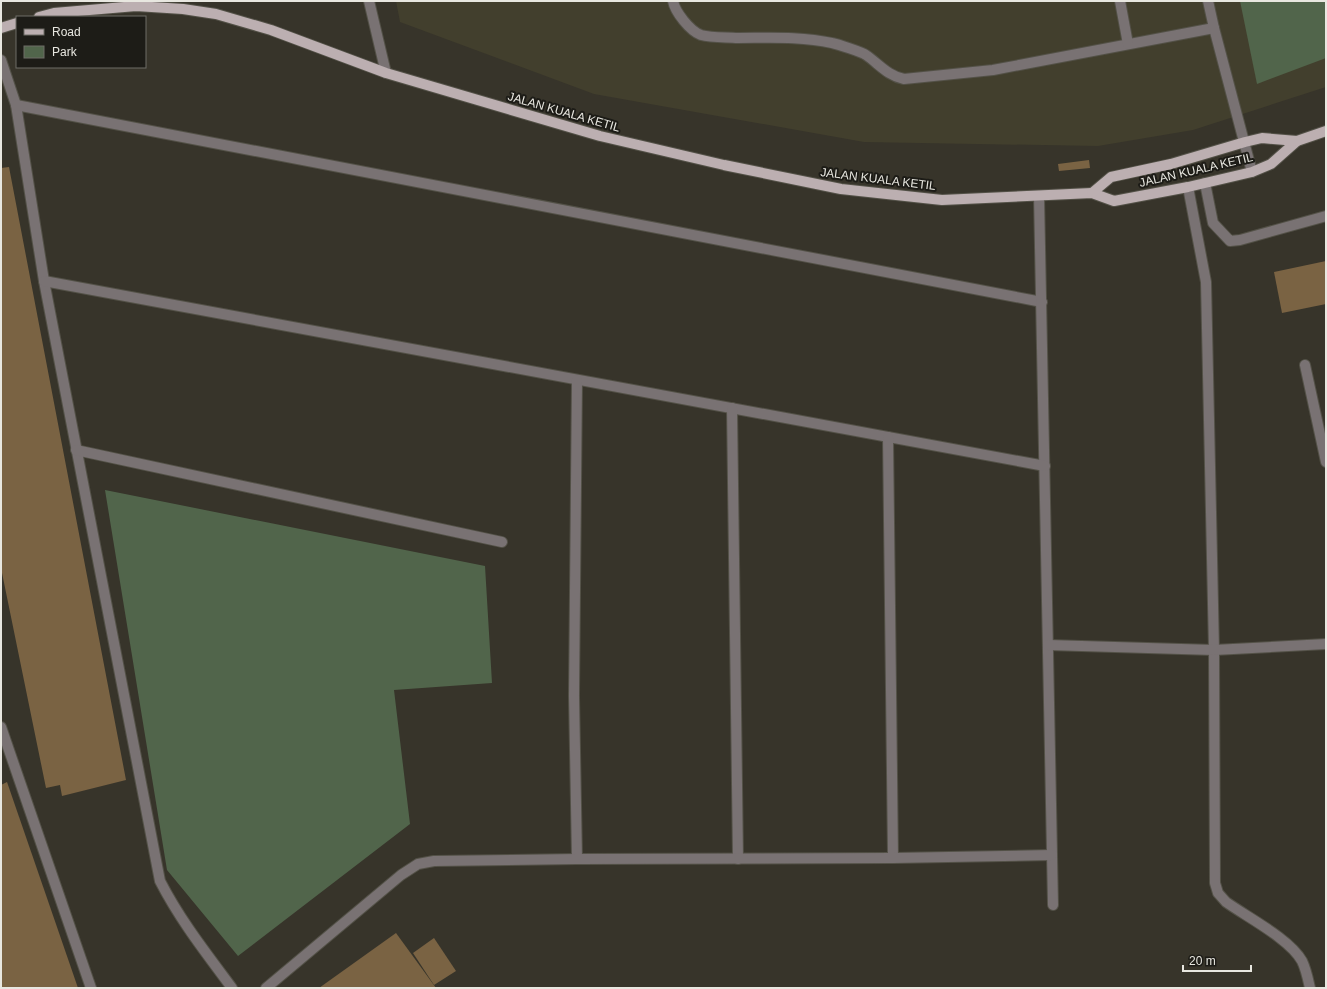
<svg xmlns="http://www.w3.org/2000/svg" width="1327" height="989" font-family="Arial,sans-serif">
	<style>
		.built { fill: #423f2d }
		.green { fill: #51654b }
		.building { fill: #7a6343 }
		.lines { fill: none; stroke-linecap: round; stroke-linejoin: round }
		.minor-casing { stroke: #535147; stroke-width: 12 }
		.major-casing { stroke: #535147; stroke-width: 12 }
		.minor { stroke: #797273; stroke-width: 10 }
		.major { stroke: #bcafb1; stroke-width: 10 }
		.labels { text-anchor: middle; stroke-width: 4; stroke-linejoin: round; paint-order: stroke }
		.street-label { font-size: 12px; fill: #e8e7e0; stroke: #1d1c17 }
	</style>
	<rect width="100%" height="100%" fill="#37342a"/>
	<polygon class="built" points="396,1 1326,1 1326,87 1193,130 1098,146 864,142 594,94 400,22"/>
	<g class="green">
		<polygon points="1240,1 1326,1 1326,58 1257,84"/>
		<polygon points="105,490 485,566 492,683 394,690 410,824 238,956 167,870"/>
	</g>
	<g class="building">
		<polygon points="1089,160 1090,168 1059,171 1058,164"/>
		<polygon points="9,167 126,780 62,796 60,785 46,788 1,568 1,168"/>
		<polygon points="1326,261 1326,304 1282,313 1274,272"/>
		<polygon points="7,782 78,988 2,988 1,984 1,785"/>
		<polygon points="396,933 436,988 319,988"/>
		<polygon points="434,938 456,971 434,985 413,953"/>
	</g>
	<g class="lines">
		<g class="minor-casing">
			<g id="minor">
				<polyline points="369,1 386,73"/>
				<path d="M673,1C675,12 690,31 701,35C712,38 726,37 738,38C768,38 801,36 832,43C837,44 862,52 866,55C879,64 888,76 904,79L993,70L1214,28"/>
				<polyline points="1120,1 1128,44"/>
				<polyline points="1208,1 1214,28 1252,172"/>
				<path d="M1,60L16,105L44,281L160,881C180,920 206,953 232,988"/>
				<polyline points="16,105 1042,302"/>
				<polyline points="1205,183 1213,223 1230,241 1240,240 1326,216"/>
				<path d="M1188,187L1206,282L1214,650L1215,883L1218,893L1226,902C1247,917 1290,939 1302,961C1306,969 1308,979 1310,988"/>
				<polyline points="1039,196 1053,905"/>
				<polyline points="44,281 1045,466"/>
				<polyline points="1305,365 1326,462"/>
				<polyline points="732,408 738,859"/>
				<polyline points="888,437 893,858"/>
				<polyline points="76,450 502,542"/>
				<polyline points="1048,645 1214,650 1326,644"/>
				<polyline points="1,727 91,988"/>
				<polyline points="577,859 574,696 577,380"/>
				<polyline points="266,988 401,875 418,864 434,861 577,859 893,858 1052,855"/>
			</g>
		</g>
		<g class="major-casing">
			<g id="major">
				<polyline points="39,17 54,13 136,6 183,9 216,14 271,30 386,73 600,136 724,165 841,189 942,200 1092,193 1114,201 1188,187 1252,172 1271,164 1297,141 1326,131"/>
				<polyline points="1,28 17,23"/>
				<polyline points="1092,193 1111,177 1171,164 1245,142 1262,138 1297,141"/>
			</g>
		</g>
		<use href="#minor" class="minor"/>
		<use href="#major" class="major"/>
	</g>
	<g class="labels">
		<g class="street-label">
			<text transform="translate(564 112) rotate(16)" y="4">JALAN KUALA KETIL</text>
			<text transform="translate(1196 170) rotate(-13)" y="4">JALAN KUALA KETIL</text>
			<text transform="translate(878 179) rotate(7)" y="4">JALAN KUALA KETIL</text>
		</g>
	</g>
	<rect width="1327" height="989" fill="none" stroke="#e8e7e0" stroke-width="4"/>
	<rect x="16" y="16" width="130" height="52" fill="#1d1c17" stroke="#6e6d67"/>
	<rect x="24" y="29" width="20" height="6" fill="#bcafb1" stroke="#6e6d67"/>
	<text x="52" y="36" font-size="12" fill="#e8e7e0">Road</text>
	<rect x="24" y="46" width="20" height="12" fill="#51654b" stroke="#6e6d67"/>
	<text x="52" y="56" font-size="12" fill="#e8e7e0">Park</text>
	<path d="M1183 965v6h68v-6" fill="none" stroke="#e8e7e0" stroke-width="2"/>
	<text x="1189" y="965" font-size="12" fill="#e8e7e0" stroke="#1d1c17" stroke-width="3" paint-order="stroke">20 m</text>
</svg>
